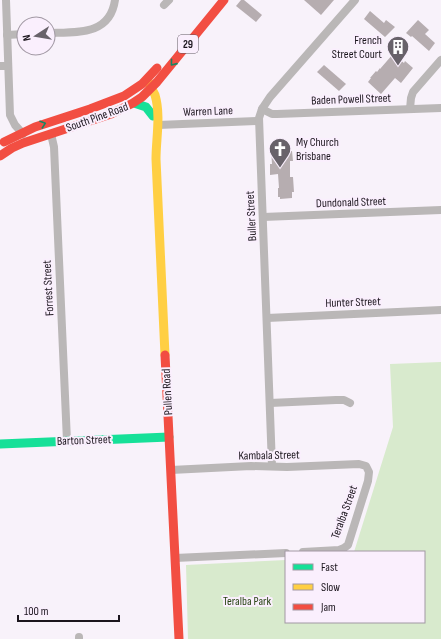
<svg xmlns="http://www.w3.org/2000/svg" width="441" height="639" font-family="'Sofia Sans Condensed',sans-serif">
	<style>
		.green { fill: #d8eacd }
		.building { fill: #b6adb0 }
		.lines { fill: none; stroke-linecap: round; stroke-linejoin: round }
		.street { stroke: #bab7b7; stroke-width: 8 }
		.fast { stroke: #16e098; stroke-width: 9 }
		.slow { stroke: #ffcf43; stroke-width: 9 }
		.jam { stroke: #f24e42; stroke-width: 9 }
		.oneway { stroke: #188561 }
		.labels { text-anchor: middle; stroke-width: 4; stroke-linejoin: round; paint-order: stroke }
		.shield { fill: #faeffd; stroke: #5e5660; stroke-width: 1 }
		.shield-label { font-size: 11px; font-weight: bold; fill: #1b151d }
		.poi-label { font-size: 12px; fill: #1b151d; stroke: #faeffd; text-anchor: end }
		.street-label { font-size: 12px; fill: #1b151d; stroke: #faeffd }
		.park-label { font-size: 12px; fill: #284413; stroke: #faeffd }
	</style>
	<rect width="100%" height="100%" fill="#f8f2fa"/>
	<polygon class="green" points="441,362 441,639 188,639 186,565 286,560 286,622 424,622 424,552 354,552 393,427 390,364"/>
	<g class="building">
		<polygon points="241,0 244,0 262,15 256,22 236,6"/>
		<polygon points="304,0 334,0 321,15"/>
		<polygon points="370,11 384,23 386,20 395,27 385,37 364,19"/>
		<polygon points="418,20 429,30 425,34 435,43 429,51 412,36 411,37 406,33"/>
		<polygon points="393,54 404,63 405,61 413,68 401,83 395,78 381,94 368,82 371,78 370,78 376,71 377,72 380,68 380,69"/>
		<polygon points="324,65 346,84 339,91 317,72"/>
		<polygon points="287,147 288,151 292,151 293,161 290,161 290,177 293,177 294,192 292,192 292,198 280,199 280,197 278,197 278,188 279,188 278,174 270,175 270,164 272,164 271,148"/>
	</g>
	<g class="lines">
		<g class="street">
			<polyline points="6,0 10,115 15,125 23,134"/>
			<polyline points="164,5 169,0"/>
			<path d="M48,33C76,32 110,36 115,0"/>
			<polyline points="7,35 24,34"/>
			<polyline points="0,66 8,66"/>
			<polyline points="262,109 272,114 277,114 441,108"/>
			<polyline points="410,109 411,98 413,92 441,60"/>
			<polyline points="158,125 258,121"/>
			<polyline points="51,134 54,147 67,441"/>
			<polyline points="263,217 441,210"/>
			<polyline points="267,318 441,310"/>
			<polyline points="270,403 336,400 344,400 350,403"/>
			<polyline points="272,466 259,118 262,109 270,97 355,0"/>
			<polyline points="171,470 251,466 287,467 359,464 366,466 369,472 368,481 348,545 344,548 339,550 303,552"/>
			<polyline points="175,558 286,553"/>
			<polyline points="79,637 79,639"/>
		</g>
		<g class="fast">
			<polyline points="134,103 146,107 153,116"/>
			<polyline points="0,444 169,437"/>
		</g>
		<path class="slow" d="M148,81C150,86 153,91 155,95C161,115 156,139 156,159L165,355"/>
		<g class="jam">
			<polyline points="4,142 35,127 90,109 124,96 142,84 157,68"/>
			<polyline points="0,156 12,148 23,143 111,114 133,103 142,97 157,82 224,0"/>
			<polyline points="165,355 179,639"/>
		</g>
	</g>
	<defs><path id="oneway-chevron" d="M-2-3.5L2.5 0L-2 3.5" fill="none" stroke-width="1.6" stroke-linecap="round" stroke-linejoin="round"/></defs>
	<g class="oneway">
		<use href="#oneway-chevron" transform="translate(173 63) rotate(129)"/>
		<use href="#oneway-chevron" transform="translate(43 124) rotate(-19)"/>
	</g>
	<defs>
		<g id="building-pin" transform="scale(1.15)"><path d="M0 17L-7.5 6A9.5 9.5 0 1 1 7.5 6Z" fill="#68626a" stroke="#faeffd"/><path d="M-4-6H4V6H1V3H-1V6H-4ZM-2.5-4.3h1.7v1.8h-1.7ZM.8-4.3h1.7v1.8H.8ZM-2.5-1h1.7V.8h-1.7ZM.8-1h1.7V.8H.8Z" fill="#fff"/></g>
		<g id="church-pin" transform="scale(1.15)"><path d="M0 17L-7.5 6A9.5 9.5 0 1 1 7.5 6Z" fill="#68626a" stroke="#faeffd"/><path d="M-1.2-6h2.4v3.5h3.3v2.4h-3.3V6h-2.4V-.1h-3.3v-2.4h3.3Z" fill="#fff"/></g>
	</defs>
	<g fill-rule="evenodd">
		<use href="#building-pin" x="398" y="47"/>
		<use href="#church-pin" x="280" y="149"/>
	</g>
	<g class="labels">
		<rect class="shield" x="178" y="35" width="20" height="18" rx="3"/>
		<g class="shield-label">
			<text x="188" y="48">29</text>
		</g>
		<g class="poi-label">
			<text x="382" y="44">French<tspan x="382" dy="14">Street Court</tspan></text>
			<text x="296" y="146" text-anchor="start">My Church<tspan x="296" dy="14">Brisbane</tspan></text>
		</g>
		<g class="street-label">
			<text transform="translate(351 99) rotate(-2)" y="4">Baden Powell Street</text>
			<text transform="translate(208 111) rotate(-2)" y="4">Warren Lane</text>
			<text transform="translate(97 117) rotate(-20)" y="4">South Pine Road</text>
			<text transform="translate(351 202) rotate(-2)" y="4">Dundonald Street</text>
			<text transform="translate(251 216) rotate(-93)" y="4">Buller Street</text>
			<text transform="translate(48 288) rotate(-93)" y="4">Forrest Street</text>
			<text transform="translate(353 302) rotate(-2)" y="4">Hunter Street</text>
			<text transform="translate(167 392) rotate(-93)" y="4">Pullen Road</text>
			<text transform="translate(84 440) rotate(-2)" y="4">Barton Street</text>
			<text transform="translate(269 455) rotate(-1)" y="4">Kambala Street</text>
			<text transform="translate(344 512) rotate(-70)" y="4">Teralba Street</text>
		</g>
		<g class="park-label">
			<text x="247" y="605">Teralba Park</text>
		</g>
	</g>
	<rect x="285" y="551" width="140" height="72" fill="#faeffd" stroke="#a198a3"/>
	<rect x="293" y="564" width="20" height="6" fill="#16e098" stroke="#a198a3"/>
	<text x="321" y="571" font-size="12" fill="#1b151d">Fast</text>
	<rect x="293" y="584" width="20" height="6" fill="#ffcf43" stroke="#a198a3"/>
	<text x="321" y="591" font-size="12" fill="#1b151d">Slow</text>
	<rect x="293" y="604" width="20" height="6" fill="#f24e42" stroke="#a198a3"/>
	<text x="321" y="611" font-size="12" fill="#1b151d">Jam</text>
	<g transform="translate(36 36) rotate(258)"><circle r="19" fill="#faeffd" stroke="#a198a3"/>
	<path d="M0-3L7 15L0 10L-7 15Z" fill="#68626a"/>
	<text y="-6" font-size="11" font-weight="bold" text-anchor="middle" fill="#1b151d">N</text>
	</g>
	<path d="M18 615v6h101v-6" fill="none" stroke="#1b151d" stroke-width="2"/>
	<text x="24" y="615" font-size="12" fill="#1b151d" stroke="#faeffd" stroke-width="3" paint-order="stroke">100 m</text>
</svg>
